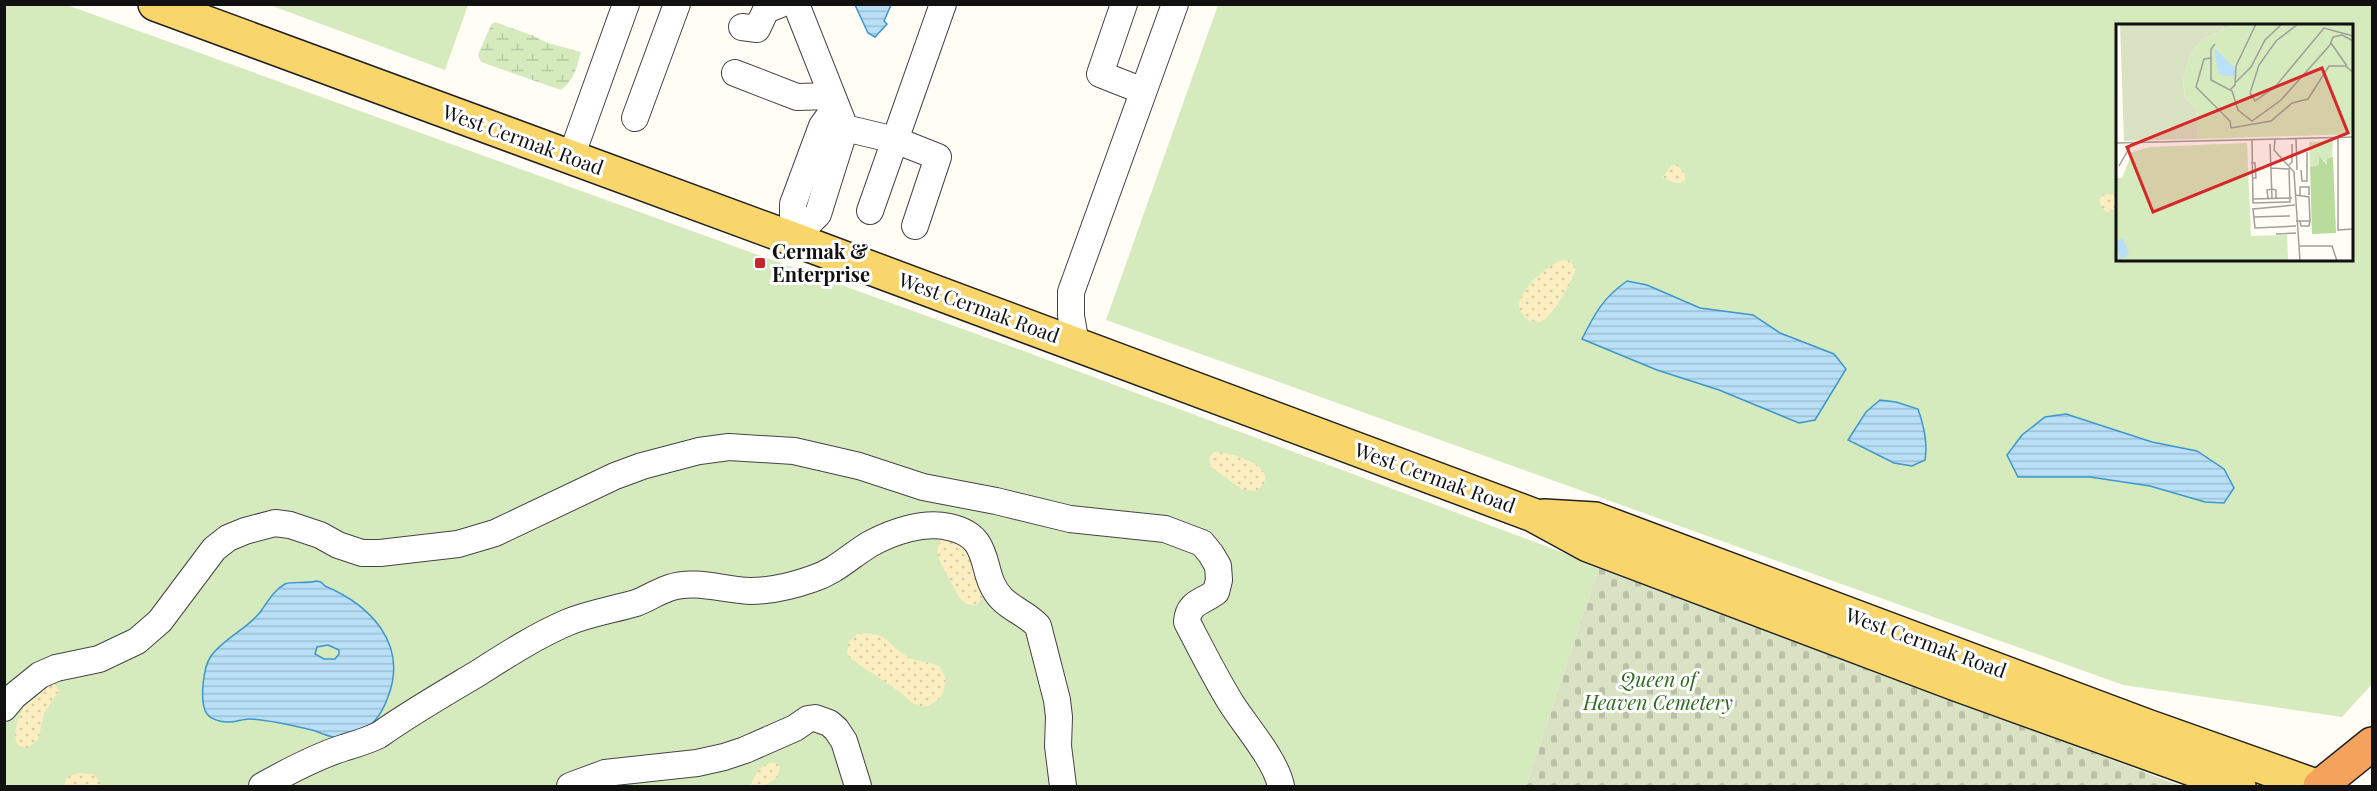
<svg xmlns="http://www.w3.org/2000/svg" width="2377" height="791" font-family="'Playfair Display',serif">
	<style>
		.grass { fill: #d5ebbd; fill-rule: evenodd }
		.wetland { fill: url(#wetland-marsh) }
		.sand { fill: url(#sand-dots) }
		.cemetery { fill: url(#cemetery-stones) }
		.water { fill: url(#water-rules); stroke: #3f96cf; stroke-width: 1.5; fill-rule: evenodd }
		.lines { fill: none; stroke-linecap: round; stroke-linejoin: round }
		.minor-casing { stroke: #444; stroke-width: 28 }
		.major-casing { stroke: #222; stroke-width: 36 }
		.highway-casing { stroke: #222; stroke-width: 36 }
		.minor { stroke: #fff; stroke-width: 26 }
		.major { stroke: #f9d66b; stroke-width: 33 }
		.highway { stroke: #f5a25d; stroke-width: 33 }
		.poi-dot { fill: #c4262e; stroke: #fff; stroke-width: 2 }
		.labels { text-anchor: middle; stroke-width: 6; stroke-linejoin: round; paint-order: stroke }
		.street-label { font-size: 20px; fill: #111; stroke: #fff }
		.poi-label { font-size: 20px; font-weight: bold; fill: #111; stroke: #fff; text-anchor: start }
		.park-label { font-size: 20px; font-style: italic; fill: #2f6b1f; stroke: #fff }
		.inset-road { fill: none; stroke: #a09f9a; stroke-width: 1.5 }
		.view { fill: #d62828; fill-opacity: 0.15; stroke: #d62828; stroke-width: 3 }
		.inset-edge { fill: none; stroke: #111; stroke-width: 3 }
	</style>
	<defs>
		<pattern id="wetland-marsh" width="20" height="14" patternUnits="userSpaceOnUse" patternTransform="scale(1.5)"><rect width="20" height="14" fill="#d5ebbd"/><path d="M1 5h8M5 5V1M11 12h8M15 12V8" fill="none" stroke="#b6c8a1"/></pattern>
		<pattern id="sand-dots" width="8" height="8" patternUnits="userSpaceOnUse" patternTransform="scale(1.5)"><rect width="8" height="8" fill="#fbeec1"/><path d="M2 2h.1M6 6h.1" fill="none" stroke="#d6cba5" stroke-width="1.8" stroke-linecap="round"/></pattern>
		<pattern id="cemetery-stones" width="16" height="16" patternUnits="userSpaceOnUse" patternTransform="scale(1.5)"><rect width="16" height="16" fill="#d9e3c4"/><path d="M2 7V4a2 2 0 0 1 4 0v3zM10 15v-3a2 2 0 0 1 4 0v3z" fill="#b9c2a7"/></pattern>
		<pattern id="water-rules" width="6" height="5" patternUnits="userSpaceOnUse" patternTransform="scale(1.5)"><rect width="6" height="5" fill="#b9e0f7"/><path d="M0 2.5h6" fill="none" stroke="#9ebfd3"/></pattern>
	</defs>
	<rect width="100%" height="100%" fill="#fffdf5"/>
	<g class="grass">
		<polygon points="5,5 67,5 1021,350 1599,566 1526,786 5,786"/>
		<polygon points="270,5 468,5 445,70"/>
		<path d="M1218,5H2372V684L2342,717L2123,685L1106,320ZM2118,26H2352V260H2118Z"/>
	</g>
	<path class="wetland" d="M495,22L534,36L548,43L581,52C577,66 574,81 561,90L481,62L478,55L491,25Z"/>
	<g class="sand">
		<polygon points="1672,165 1677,165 1685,174 1685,180 1682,183 1675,183 1662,177"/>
		<polygon points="2104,194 2117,195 2117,211 2111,209 2108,213 2102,208 2099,200"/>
		<path d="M1563,260L1570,261L1576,269C1568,288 1558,308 1542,322L1530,321C1526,318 1519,313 1519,307C1518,291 1549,263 1563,260Z"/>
		<path d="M1214,452C1231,452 1287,468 1256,491L1243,490L1210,466L1209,458Z"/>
		<path d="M942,538L965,541L984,589L982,598L977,605C961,607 958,594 951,582C944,568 931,554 942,538Z"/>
		<path d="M857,634C887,630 887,645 908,657C917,662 929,661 940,667L946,679L943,693L938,700L928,706L921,707L911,702L900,692L851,659L847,654L848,643Z"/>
		<path d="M53,682L59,691L44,713L38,740L28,748L19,746C8,734 25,700 36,690C40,686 48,684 53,682Z"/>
		<polygon points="769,763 776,763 780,766 778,776 765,786 750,786 759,769"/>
		<polygon points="80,773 94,774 100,782 100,786 64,786 67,777"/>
	</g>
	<polygon class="cemetery" points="1599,566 2181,786 1526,786"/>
	<g class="water">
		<polygon points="855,5 891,5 884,21 887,24 875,37 868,33"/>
		<path d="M1627,281L1647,285L1700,308L1753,315L1780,333L1834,354L1846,369L1815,420L1799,423L1719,390L1657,370L1582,339C1595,313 1603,298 1627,281Z"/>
		<path d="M1880,400L1896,402L1918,409C1924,426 1928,443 1925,460L1912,466L1894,463L1848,440L1866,412Z"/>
		<polygon points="2066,414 2152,442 2197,451 2224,469 2234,488 2224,503 2205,502 2150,486 2090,477 2018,477 2007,455 2022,435 2045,417"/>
		<path d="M316,581L321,582L325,586C370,605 407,643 389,694C381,718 371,729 347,737C336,741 322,733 312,730C295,726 265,719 249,719C242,719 234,723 227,722C220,722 211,719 207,714C199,703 203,667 211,656C223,639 250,627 261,611C268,601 274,590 285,584C291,581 307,584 316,581ZM328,645L339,650V654L335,659H324L315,654L317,647Z"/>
	</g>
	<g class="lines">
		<g class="minor-casing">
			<g id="minor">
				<polyline points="1124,4 1100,74 1143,91"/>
				<polyline points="742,27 757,29 766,10 781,4"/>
				<polyline points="735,73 797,97 831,96"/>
				<polyline points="635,118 677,4"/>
				<polyline points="845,128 895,140 938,157 915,226"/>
				<polyline points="571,157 626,4"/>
				<polyline points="870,211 943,4"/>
				<polyline points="793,239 818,214 845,128 796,4"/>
				<polyline points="793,239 793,204 822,126 835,108"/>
				<polyline points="1076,344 1071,316 1071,292 1175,4"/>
				<path d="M4,708L14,696L40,675L56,668L99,659L137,641L160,621L214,549L228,538L245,531L275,523L290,525L320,535L338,545L362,553H380L458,544L495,533L615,476L642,466L699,451L729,447L794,451L859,466L923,487L996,501L1070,519L1165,529L1202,543L1211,554L1218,566L1219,580L1216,592C1203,602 1188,602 1187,622C1201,649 1215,677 1231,703C1247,728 1275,759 1281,786"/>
				<path d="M262,786C287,772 315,757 343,748C356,744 367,741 379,735C410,713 443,694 475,675C505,656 534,637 566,623C589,613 612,610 636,603C647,599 657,592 669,588C695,579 723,590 750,591C772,591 792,586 812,579C835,572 850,556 870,544C892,532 923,521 949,527C996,537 977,574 1002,599C1013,610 1027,614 1038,626L1057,700L1059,717L1058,746L1063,786"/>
				<polyline points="570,786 605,773 697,763 724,757 745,750 795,728 808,719 815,718 829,723 836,729 844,741 858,786"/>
			</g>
		</g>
		<g class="major-casing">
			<g id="major">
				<polyline points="155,4 793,239 1533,515 1588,545 1956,684 2239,786"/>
				<polyline points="1544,516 1595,519 2147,726 2316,786"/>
			</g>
		</g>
		<g class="highway-casing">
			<polyline id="highway" points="2320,786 2372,744"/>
		</g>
		<use href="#minor" class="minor"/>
		<use href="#major" class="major"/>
		<use href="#highway" class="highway"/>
	</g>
	<rect class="poi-dot" x="754" y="257" width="12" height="12" rx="3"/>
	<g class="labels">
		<g class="street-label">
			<text transform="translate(523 140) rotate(20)" y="7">West Cermak Road</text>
			<text transform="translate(979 308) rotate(20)" y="7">West Cermak Road</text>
			<text transform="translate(1435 478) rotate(20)" y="7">West Cermak Road</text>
			<text transform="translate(1926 643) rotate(20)" y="7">West Cermak Road</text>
		</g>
		<g class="poi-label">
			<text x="772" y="259">Cermak &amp;<tspan x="772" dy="23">Enterprise</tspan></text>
		</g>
		<g class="park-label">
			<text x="1658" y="687">Queen of<tspan x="1658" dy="23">Heaven Cemetery</tspan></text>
		</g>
	</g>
	<g transform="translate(2116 24)">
		<rect width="237" height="237" fill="#fffdf5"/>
		<path d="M119,0H237V110L82,115L80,85L69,73L67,57L73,34L85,16ZM217,117L216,137L212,135L211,142L208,136H203V141L194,143L193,118ZM131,119L135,212L171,211L172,237H0V154H6L16,128L35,123Z" fill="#d5ebbd"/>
		<path d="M203,132L211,141V135L217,133L220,209L196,210L194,143L203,141Z" fill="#b9dc9c"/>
		<path d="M4,0H119L85,16L73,34L67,57L69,73L80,85L82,115L8,117Z" fill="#d9e3c4"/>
		<path d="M98,24L119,44V52H107L102,48ZM7,214L13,230L4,237L0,217Z" fill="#b9e0f7"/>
		<path class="inset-road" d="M182,0L160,17L143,41L134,69L139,77L159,63L208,4L237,12M215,19L231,42M99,20L95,25V56L116,67L122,86L136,97L165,76L214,21L217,13L226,11L237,17M95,34L88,35L80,63L114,97L115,104L155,97L176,79L192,75L213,42H229L237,48M120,58L135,43L149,16L166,0M114,66L119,61L120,42L140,0M222,114V206L237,205M180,115L181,146M136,116L137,179L174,178L173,145L155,144M159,116L158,126L178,148L184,237M0,119L237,113M154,120L156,174M135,139H139L140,154H136M173,141L176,138V120M3,142L16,119M185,146L186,157H191V128M179,171L193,173L194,197H180M184,171V163H193V171M152,174L151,166L156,165L160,166V174M137,175L176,174M179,181L137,185L139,204L180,202M137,193L174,192M184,197L185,202H193L194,197M160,210L180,209M183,222H216L221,237"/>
		<path class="view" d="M206,44L232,109L37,188L11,123Z"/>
		<rect width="237" height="237" class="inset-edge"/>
	</g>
	<rect width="2377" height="791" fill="none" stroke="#111111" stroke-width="12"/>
</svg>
